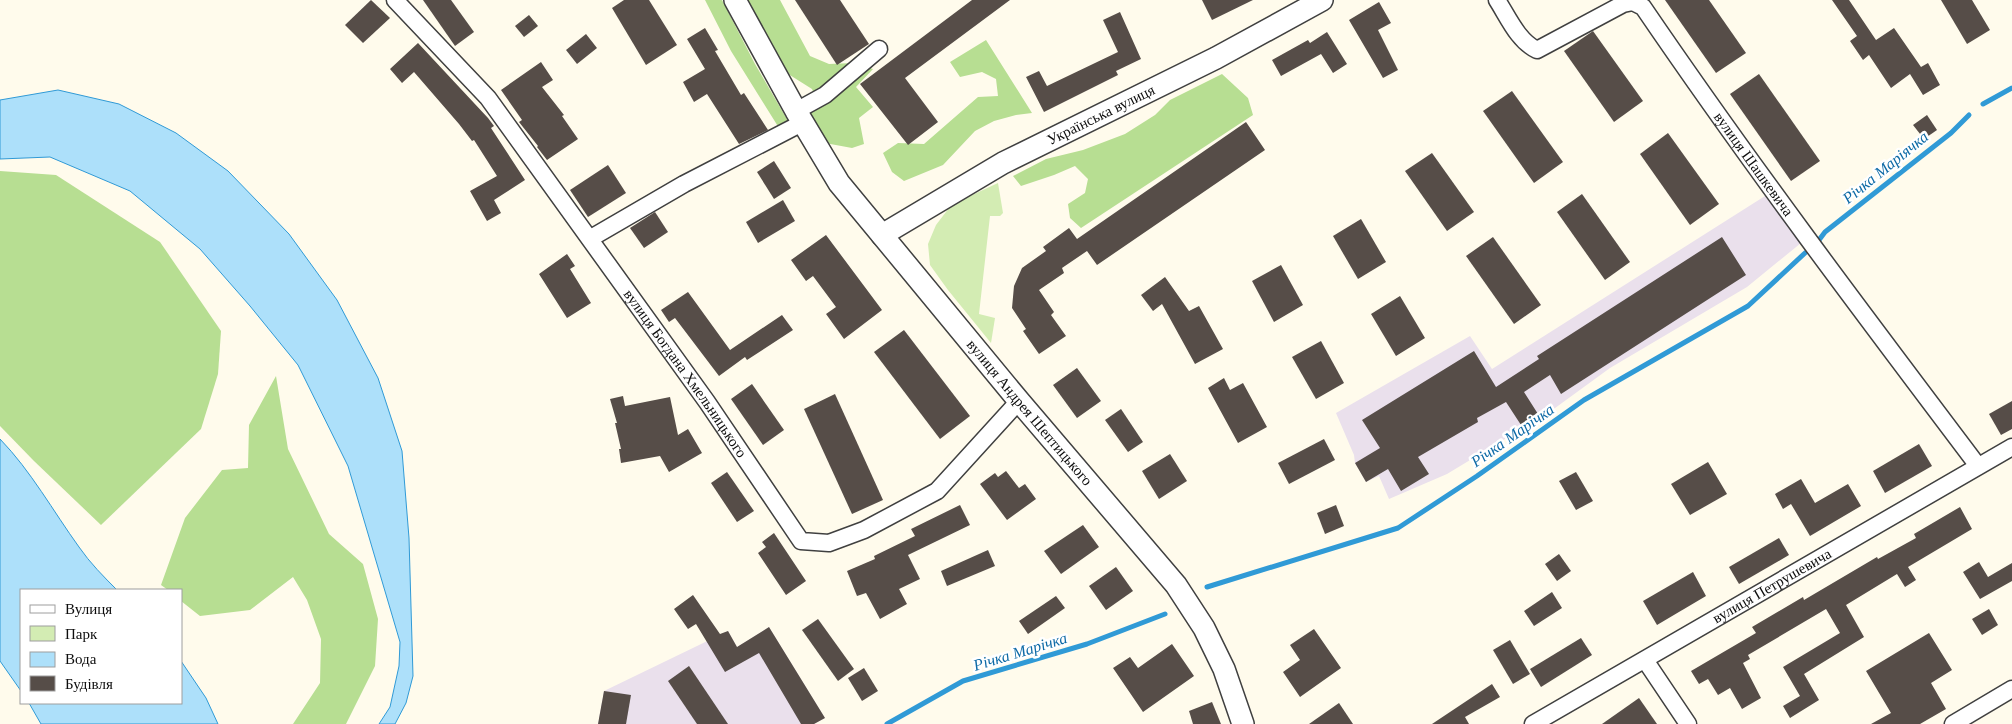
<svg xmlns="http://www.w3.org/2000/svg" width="2012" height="724" font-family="Georgia,serif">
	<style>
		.industrial { fill: #eae0ec }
		.green { fill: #d3ecb3 }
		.forest { fill: #b7de92 }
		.water { fill: #ade0fa; stroke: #309ad6 }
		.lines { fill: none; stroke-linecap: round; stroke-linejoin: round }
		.stream { stroke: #309ad6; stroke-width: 5 }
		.building { fill: #564d48 }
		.minor-casing { stroke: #404040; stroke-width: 19 }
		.tertiary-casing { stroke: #404040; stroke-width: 24 }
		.minor { stroke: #fff; stroke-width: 16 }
		.tertiary { stroke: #fff; stroke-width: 21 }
		.labels { text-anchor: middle; stroke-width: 5; stroke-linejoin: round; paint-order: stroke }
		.street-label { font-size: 15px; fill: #0d0d0d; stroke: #fff }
		.water-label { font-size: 16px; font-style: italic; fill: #0e6aa6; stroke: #fff }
	</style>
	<rect width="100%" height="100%" fill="#fffbec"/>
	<g class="industrial">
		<polygon points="1765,196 1801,243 1747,287 1610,368 1551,411 1447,474 1389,499 1379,476 1366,482 1355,463 1354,455 1336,413 1470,336 1492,369"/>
		<polygon points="769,627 825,718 814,724 598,724 604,691 728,631 737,647"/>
	</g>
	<polygon class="green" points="998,183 1003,213 1000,216 990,216 979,314 995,318 991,343 948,290 930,265 928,244 936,225 949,208 957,202"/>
	<g class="forest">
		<polygon points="705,0 722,0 755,64 788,121 779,128 731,51"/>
		<polygon points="746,0 780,0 810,56 829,64 854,63 873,69 856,87 873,107 859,118 864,144 852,148 825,143 808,115 818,104 812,89 785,72"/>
		<polygon points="986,40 1032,113 1016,115 994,121 975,131 943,165 904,181 892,172 883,153 898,143 924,144 978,97 998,96 996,79 982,72 960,77 950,62"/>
		<polygon points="1222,74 1248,98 1253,115 1081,228 1070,218 1068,204 1085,193 1088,179 1075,166 1054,175 1021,186 1013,176 1046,159 1083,150 1125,134 1155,115 1170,100"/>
		<polygon points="0,171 56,175 160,242 221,331 218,374 201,429 101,525 34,461 0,426"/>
		<polygon points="276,376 288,449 329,534 363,564 378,619 375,666 346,724 293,724 320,683 321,639 307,600 293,577 250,610 200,616 181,601 181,590 168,590 161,585 185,518 222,470 248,468 249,425"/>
	</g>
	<g class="water">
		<polygon points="58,90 119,104 176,133 228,171 289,234 337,300 378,378 402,451 409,538 413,676 406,703 395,724 379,724 390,707 399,666 400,642 348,466 298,365 250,306 200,249 130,191 50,157 0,159 0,100"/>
		<path d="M0,439C31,471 53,511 79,547C90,563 104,577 117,590H21V691L0,661Z"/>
		<polygon points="181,661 206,698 218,724 41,724 29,703 181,703"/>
	</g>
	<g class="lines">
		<g class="stream">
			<polyline points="1983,104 2012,88"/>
			<polyline points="1819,240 1825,232 1951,133 1969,115"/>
			<polyline points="1207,587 1398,528 1477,476 1584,400 1748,306 1805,253"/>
			<polyline points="887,724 963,681 1087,644 1165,614"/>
		</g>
	</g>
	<g class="building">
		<polygon points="371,0 390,18 363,43 345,25"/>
		<polygon points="423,0 451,0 474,32 455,46"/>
		<polygon points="624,0 649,0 677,45 646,65 612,8"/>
		<polygon points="795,0 840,0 869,44 837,65"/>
		<polygon points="972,0 1010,0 905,78 938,122 908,145 860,84"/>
		<polygon points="1202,0 1253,0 1212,20"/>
		<polygon points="1665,0 1709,0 1746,53 1716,73"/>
		<polygon points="1832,0 1849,0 1876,40 1894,28 1921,67 1928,63 1940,85 1923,95 1910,74 1891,88 1869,55 1863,60 1850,41 1857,36"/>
		<polygon points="1941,0 1972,0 1990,30 1967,44"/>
		<polygon points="1379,2 1391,23 1378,30 1398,70 1383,78 1349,20"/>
		<polygon points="1120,12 1141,59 1116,71 1118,75 1044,112 1026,77 1039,71 1047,86 1118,52 1103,20"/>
		<polygon points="529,15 538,26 524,37 515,26"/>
		<polygon points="705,28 718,50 715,51 741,95 744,93 768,130 739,144 707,94 694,102 683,82 705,69 687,39"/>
		<polygon points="1593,31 1643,101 1614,122 1564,51"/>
		<polygon points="1327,32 1347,64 1333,73 1321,54 1281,76 1272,60 1308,40 1310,43"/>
		<polygon points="586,34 597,48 577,64 566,50"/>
		<polygon points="418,43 488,118 494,126 491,128 525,180 494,200 501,213 487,221 470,191 497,176 474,140 472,141 459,124 414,72 402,83 390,69"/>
		<polygon points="541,62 553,80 542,87 564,115 562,116 578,139 547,160 537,147 538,146 519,122 522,120 501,90"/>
		<polygon points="1759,74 1820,161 1791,181 1730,94"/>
		<polygon points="1512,91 1563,162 1534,183 1483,111"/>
		<polygon points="1927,115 1937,130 1924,139 1913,125"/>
		<polygon points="1246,122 1265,150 1097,265 1087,251 1062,268 1064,273 1039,290 1054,312 1051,315 1066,336 1039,354 1023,331 1026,329 1012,308 1014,286 1022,268 1046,251 1043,247 1069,228 1077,239"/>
		<polygon points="1668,133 1719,204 1690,225 1640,154"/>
		<polygon points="1432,153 1474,212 1447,231 1405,171"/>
		<polygon points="774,161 791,188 774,199 757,172"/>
		<polygon points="608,165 626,193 588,217 570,190"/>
		<polygon points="1582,194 1630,262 1605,280 1557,212"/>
		<polygon points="783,200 795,221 758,243 746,222"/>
		<polygon points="655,212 668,232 644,248 630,228"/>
		<polygon points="1361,219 1386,262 1358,279 1333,236"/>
		<polygon points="826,235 882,310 844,339 826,314 836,307 813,276 806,281 791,260"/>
		<polygon points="1493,237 1541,305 1514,324 1466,256"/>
		<polygon points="1722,237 1746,275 1561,394 1550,375 1524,392 1538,414 1521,425 1506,402 1477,418 1478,422 1418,457 1429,474 1401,491 1388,469 1366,482 1355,463 1380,448 1362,420 1474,351 1496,387 1539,359 1537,356"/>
		<polygon points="567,254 575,266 570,269 591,303 567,318 539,274"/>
		<polygon points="1281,265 1303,305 1274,322 1252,281"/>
		<polygon points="1165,277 1189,311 1199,306 1223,349 1195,364 1162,304 1153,311 1141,295"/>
		<polygon points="688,292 730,350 782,315 793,330 747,360 745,357 719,376 675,318 669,322 661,310"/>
		<polygon points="1400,296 1425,338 1396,356 1371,314"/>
		<polygon points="904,330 970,416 940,439 874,352"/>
		<polygon points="1321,341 1344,383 1316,399 1292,357"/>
		<polygon points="1077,368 1101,401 1077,418 1053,385"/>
		<polygon points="1224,378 1230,390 1243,383 1267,427 1238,443 1208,388"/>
		<polygon points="752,384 784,430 763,445 731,399"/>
		<polygon points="835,394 883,500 852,514 804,409"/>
		<polygon points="623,396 625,406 670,397 678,435 688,429 702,453 669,472 660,456 621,463 619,449 621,449 615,423 617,423 610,399"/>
		<polygon points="2012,401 2012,429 2001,435 1989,414"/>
		<polygon points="1121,409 1143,442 1128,452 1105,420"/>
		<polygon points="1324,439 1335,460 1289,484 1278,463"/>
		<polygon points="1919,444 1932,466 1885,493 1873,471"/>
		<polygon points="1170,454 1187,481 1159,499 1142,471"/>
		<polygon points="1708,462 1727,494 1690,515 1671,484"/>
		<polygon points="1006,471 1019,488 1025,484 1036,499 1007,520 980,484 995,473 998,477"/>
		<polygon points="727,472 754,511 737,522 711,483"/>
		<polygon points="1576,472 1593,501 1576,510 1559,481"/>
		<polygon points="1801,479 1815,503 1848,484 1861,506 1810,536 1791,504 1783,509 1775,494"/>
		<polygon points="960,505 970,525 908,555 920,579 899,589 907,604 880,619 866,593 857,596 847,571 875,559 874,556 915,536 911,529"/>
		<polygon points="1336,505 1344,526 1325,534 1317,513"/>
		<polygon points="1960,507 1972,529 1908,567 1916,580 1905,587 1897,574 1846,605 1864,637 1804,674 1819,700 1790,718 1783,706 1800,696 1783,667 1840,633 1826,609 1748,655 1750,659 1743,663 1761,698 1742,709 1730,688 1718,695 1708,679 1699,684 1691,671 1756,633 1752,627 1803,597 1804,600 1877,557 1878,559 1916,538 1914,534"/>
		<polygon points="1083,525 1099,547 1061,574 1044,551"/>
		<polygon points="774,533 806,581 786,595 758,553 766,547 762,542"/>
		<polygon points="1779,538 1789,555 1739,584 1729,567"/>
		<polygon points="988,550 995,566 947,586 941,571"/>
		<polygon points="1559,554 1571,571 1557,581 1545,564"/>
		<polygon points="1979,562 1988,577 2012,563 2012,581 1980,599 1963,572"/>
		<polygon points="1116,567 1133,591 1106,610 1089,586"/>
		<polygon points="1693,572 1706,596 1657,625 1643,601"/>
		<polygon points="1552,592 1562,608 1534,626 1524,611"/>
		<polygon points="693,595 720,634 728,631 737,647 769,627 825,718 814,724 801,724 759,653 725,672 696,624 688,629 674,609"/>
		<polygon points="1056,596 1065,608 1028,634 1019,621"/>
		<polygon points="1989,609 1998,625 1982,635 1972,619"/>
		<polygon points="818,619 854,669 838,681 802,630"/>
		<polygon points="1314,629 1341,668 1300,697 1283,672 1300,660 1290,645"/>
		<polygon points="1929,633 1952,670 1931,683 1946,709 1920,724 1871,724 1891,713 1866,671"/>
		<polygon points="1581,638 1592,655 1541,687 1530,669"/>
		<polygon points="1510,640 1530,674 1513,684 1493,650"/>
		<polygon points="1172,644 1194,676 1143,712 1113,668 1130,657 1138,668"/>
		<polygon points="689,666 728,724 697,724 668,681"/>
		<polygon points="864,668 878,691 862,701 848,678"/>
		<polygon points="1492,684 1500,697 1465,717 1469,724 1432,724"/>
		<polygon points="604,691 631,695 626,724 598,724"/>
		<polygon points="1639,698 1657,724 1602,724"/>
		<polygon points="1212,702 1221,724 1193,724 1189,711"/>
		<polygon points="1339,703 1353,724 1309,724"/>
	</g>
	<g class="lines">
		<g class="minor-casing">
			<g id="minor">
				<path id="s1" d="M395,0L488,98L707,402L801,541L829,543L864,530L937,491L1019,401"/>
				<path id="s2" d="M1497,0C1508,17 1518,41 1537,50L1623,4L1633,2L1643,7C1750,164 1864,315 1978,466"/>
				<polyline points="796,111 825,95 879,49"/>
				<polyline points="591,238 684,184 804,122"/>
				<polyline points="1645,660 1688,724"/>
				<path id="s3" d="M1533,724L2012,447"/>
				<polyline points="1953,724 2012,689"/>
			</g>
		</g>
		<g class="tertiary-casing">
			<g id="tertiary">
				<path id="s4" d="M735,0L796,111L839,183L1019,401L1176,585L1204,628L1224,669L1243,724"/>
				<path id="s5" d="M882,235L1003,163L1216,58L1322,0"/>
			</g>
		</g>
		<use href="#minor" class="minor"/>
		<use href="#tertiary" class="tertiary"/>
	</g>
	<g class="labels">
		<g class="street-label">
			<text dy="5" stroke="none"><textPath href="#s5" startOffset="250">Українська вулиця</textPath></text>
			<text dy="5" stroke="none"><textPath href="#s2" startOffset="376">вулиця Шашкевича</textPath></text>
			<text dy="5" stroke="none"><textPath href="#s1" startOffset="474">вулиця Богдана Хмельницького</textPath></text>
			<text dy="5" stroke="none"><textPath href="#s4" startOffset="509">вулиця Андрея Шептицького</textPath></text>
			<text dy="5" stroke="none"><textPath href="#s3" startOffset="276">вулиця Петрушевича</textPath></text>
		</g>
		<g class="water-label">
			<text transform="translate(1885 167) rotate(-39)" y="6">Річка Маріячка</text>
			<text transform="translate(1512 435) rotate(-35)" y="6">Річка Марічка</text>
			<text transform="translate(1020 651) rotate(-17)" y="6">Річка Марічка</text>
		</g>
	</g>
	<rect x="20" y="589" width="162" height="115" fill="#ffffff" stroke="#9e9e9e"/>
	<rect x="30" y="605" width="25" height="8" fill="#ffffff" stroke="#9e9e9e"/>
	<text x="65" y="614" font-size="15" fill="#0d0d0d">Вулиця</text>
	<rect x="30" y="626" width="25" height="15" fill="#d3ecb3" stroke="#9e9e9e"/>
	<text x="65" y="639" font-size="15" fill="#0d0d0d">Парк</text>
	<rect x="30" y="652" width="25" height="15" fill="#ade0fa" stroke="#9e9e9e"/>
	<text x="65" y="664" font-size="15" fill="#0d0d0d">Вода</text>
	<rect x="30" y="676" width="25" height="15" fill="#564d48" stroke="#9e9e9e"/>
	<text x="65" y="689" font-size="15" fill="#0d0d0d">Будівля</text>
</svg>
